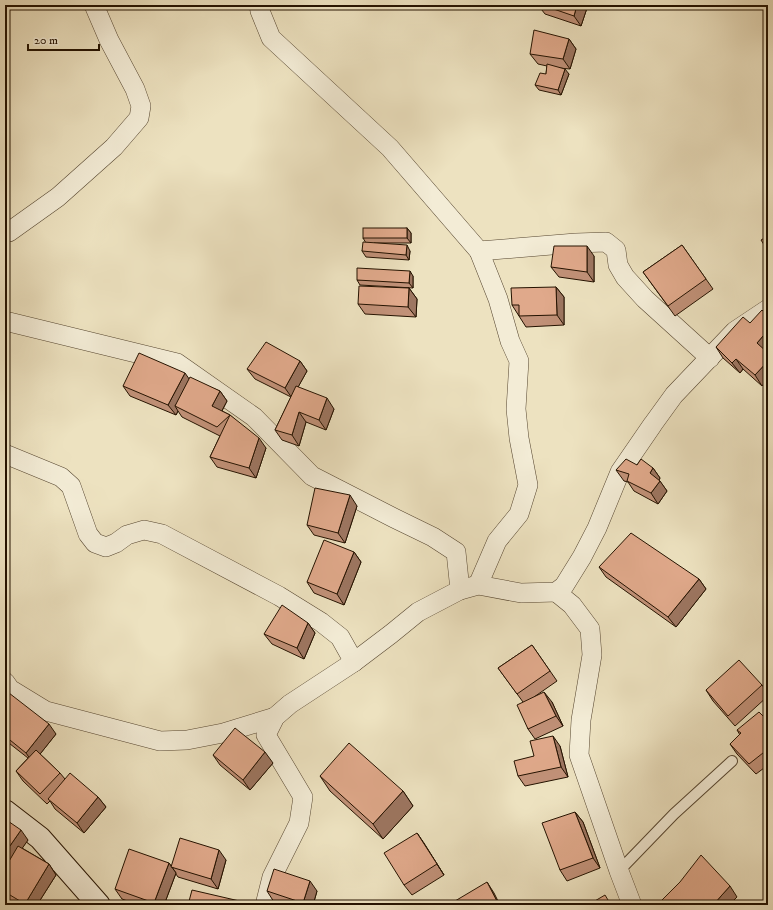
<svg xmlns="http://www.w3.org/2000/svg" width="773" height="910" font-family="'IM FELL DW Pica',serif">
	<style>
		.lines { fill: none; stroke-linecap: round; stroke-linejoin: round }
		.lane-casing { stroke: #564630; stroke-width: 12 }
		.street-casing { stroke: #564630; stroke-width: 20 }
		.secondary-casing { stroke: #241200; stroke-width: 24 }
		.lane { stroke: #f3ecd6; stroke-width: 10 }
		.street { stroke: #f3ecd6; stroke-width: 19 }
		.secondary { stroke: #f3ecd6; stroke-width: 22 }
		.wall { fill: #c19178; stroke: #241200 }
		.shaded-wall { fill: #9d7661; stroke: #241200 }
		.building { fill: #e0a98b; stroke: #241200 }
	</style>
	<rect width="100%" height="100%" fill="#ede2c0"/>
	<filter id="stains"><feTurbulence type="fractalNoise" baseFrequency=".005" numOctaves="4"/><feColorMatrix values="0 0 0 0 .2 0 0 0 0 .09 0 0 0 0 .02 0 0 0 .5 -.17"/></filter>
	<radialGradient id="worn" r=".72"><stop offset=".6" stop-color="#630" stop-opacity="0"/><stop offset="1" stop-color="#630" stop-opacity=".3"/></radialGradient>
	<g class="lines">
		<g class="lane-casing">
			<polyline id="lane" points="619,871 674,814 732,761"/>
		</g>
		<g class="street-casing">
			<g id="street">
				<polyline points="259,5 260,11 271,38 390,148 479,251 498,299 510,341 519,361 516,409 519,438 528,485 519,514 497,541 478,585"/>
				<polyline points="9,232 58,197 114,147 139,118 141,106 135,89 109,40 94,5"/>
				<polyline points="479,251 576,243 606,242 616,250 618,265 625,277 645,299 710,358"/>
				<polyline points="5,321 177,363 254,417 312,476 394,518 433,537 456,552 460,590"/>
				<polyline points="5,454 61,477 71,486 88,534 95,543 106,547 116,543 127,535 144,530 162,534 279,596 321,622 340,637 354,662"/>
				<polyline points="556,592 572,605 590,629 592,655 581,720 579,755 619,871 632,905"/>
				<polyline points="5,682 10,689 46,711 160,741 187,740 223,733 275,717"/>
				<polyline points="265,905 272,877 299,823 303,797 266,735 275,717 290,704 354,662 391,634 418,612 460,590 478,585 521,593 556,592 564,586 582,557 597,528 620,472 653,424 674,395 735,331 768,309"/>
			</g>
		</g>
		<g class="secondary-casing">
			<polyline id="secondary" points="5,811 40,838 99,905"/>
		</g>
		<use href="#lane" class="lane"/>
		<use href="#street" class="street"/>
		<use href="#secondary" class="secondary"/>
	</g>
	<g class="wall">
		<polygon points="538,5 588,5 581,26 545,14"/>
		<polygon points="569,39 576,49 570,69 559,68 569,74 561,95 539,90 535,85 546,74 547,66 538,64 530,54"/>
		<polygon points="407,228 411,233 411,243 374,243 410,251 409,260 366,257 362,251 366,243 363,238"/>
		<polygon points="682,245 713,289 675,316 643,272"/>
		<polygon points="594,256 594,282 559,277 551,267"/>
		<polygon points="413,276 413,288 360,285 357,280"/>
		<polygon points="556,287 564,297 564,325 526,327 512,305"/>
		<polygon points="409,288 417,299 416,317 365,314 358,304"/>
		<polygon points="768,311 768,349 766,351 762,386 743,369 740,373 723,358 716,347 750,323"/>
		<polygon points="300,361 307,371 298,387 334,409 326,430 306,422 299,446 282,440 275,430 291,397 255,379 247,369"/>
		<polygon points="189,379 220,391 227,401 222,411 230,415 266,448 256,478 217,467 210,457 220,436 182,417 178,411 176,415 130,396 123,386"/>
		<polygon points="637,465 653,468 660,478 659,480 667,491 658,504 634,491 628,482 624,481 616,470"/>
		<polygon points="357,506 345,543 314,535 307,525"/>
		<polygon points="354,552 361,562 344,605 314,593 307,582"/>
		<polygon points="599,567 699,579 706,589 676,627 606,577"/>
		<polygon points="308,623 315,633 304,659 272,644 264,634"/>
		<polygon points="532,645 557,681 534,697 552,702 563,726 535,739 528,729 523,702 498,668"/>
		<polygon points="762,685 768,693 768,696 735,726 713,701 706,690"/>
		<polygon points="5,698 56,734 40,754 60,773 65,779 98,797 106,807 84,833 55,809 50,801 47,804 23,781 16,771 28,758 5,740"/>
		<polygon points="768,721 768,765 756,774 737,754 730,744 740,735 737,730"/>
		<polygon points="560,746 568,777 525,786 518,776 534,756"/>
		<polygon points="213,755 273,763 250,790 220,765"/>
		<polygon points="320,776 403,791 413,806 383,839 330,791"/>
		<polygon points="575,812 583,822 600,868 567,881 560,870"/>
		<polygon points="5,819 28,840 22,848 49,864 56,875 37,905 17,905 5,898"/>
		<polygon points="417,833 444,875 412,895 404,885"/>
		<polygon points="226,860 218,889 178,877 171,867"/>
		<polygon points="169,863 176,873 164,905 138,905 122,899 115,889"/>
		<polygon points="267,891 317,891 313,905 285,905 274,902"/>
	</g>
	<g class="shaded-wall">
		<polygon points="577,5 588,5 581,26 574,16"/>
		<polygon points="569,39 576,49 570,69 563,59"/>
		<polygon points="565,69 569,74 561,95 558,90"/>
		<polygon points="407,228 411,233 411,243 407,238"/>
		<polygon points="407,245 410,251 409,260 406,255"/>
		<polygon points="587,246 594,256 594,282 587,272"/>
		<polygon points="410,271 413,276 413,288 409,283"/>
		<polygon points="556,287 564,297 564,325 557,315"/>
		<polygon points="409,288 417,299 416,317 408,307"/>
		<polygon points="763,336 768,342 768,349 764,353 757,343"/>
		<polygon points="736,359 743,369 740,373 732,363"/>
		<polygon points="300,361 307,371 292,398 285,388"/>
		<polygon points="768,361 768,379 762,386 755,375"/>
		<polygon points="185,373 192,383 175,406 178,411 176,415 168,405"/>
		<polygon points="220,391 227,401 219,416 212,406"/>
		<polygon points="327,398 334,409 326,430 319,420"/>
		<polygon points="299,412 306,422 299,446 292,435"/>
		<polygon points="259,438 266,448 256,478 249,468"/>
		<polygon points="653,468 660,478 657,484 650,473"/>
		<polygon points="660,481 667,491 658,504 651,493"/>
		<polygon points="350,495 357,506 345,543 338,533"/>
		<polygon points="354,552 361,562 344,605 337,594"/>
		<polygon points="699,579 706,589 676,627 668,617"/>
		<polygon points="308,623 315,633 304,659 297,648"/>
		<polygon points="544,692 552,702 563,726 556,716"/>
		<polygon points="49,724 56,734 33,763 26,753"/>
		<polygon points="553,736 560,746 568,777 561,767"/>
		<polygon points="265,752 273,763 250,790 243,780"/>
		<polygon points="403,791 413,806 383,839 373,824"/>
		<polygon points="98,797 106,807 84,833 77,823"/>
		<polygon points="575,812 583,822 600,868 593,858"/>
		<polygon points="21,830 28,840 5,873 5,853"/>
		<polygon points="417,833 424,843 444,875 437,864"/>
		<polygon points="219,850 226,860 218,889 211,879"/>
		<polygon points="169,863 176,873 164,905 155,905 154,903"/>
		<polygon points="49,864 56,875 37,905 26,905 25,904"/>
		<polygon points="310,881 317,891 313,905 304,905 303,903"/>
		<polygon points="487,882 494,893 500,905 499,905"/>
		<polygon points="730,886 737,897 729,905 713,905"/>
	</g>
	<g class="building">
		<polygon points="542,5 577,5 574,16"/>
		<polygon points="534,30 569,39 563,59 530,54"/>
		<polygon points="547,64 565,69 558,90 535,85 540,73 546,74"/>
		<rect x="363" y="228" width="44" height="10"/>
		<polygon points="768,236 768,251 761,240"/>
		<polygon points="363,242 407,245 406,255 362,251"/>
		<polygon points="682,245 706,279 668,306 643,272"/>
		<polygon points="554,246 587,246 587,272 551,267"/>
		<polygon points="357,268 410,271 409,283 357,280"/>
		<polygon points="359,286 409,288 408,307 358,304"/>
		<polygon points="556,287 557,315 519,316 519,305 512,305 511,288"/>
		<polygon points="762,310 765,313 768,311 768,340 763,336 757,343 768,353 768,361 755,375 736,359 732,363 716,347 743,317 750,323"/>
		<polygon points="266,342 300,361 285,388 247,369"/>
		<polygon points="139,353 185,373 168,405 123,386"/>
		<polygon points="190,377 220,391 212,406 230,415 217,427 175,406"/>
		<polygon points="296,386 327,398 319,420 299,412 292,435 275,430"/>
		<polygon points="230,415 259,438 249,468 210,457"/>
		<polygon points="626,459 637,465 641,459 653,468 650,473 660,481 651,493 627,481 629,474 616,470"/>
		<polygon points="315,488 350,495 338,533 307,525"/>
		<polygon points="631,533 699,579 668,617 599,567"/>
		<polygon points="324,540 354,552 337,594 307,582"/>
		<polygon points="282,605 308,623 297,648 264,634"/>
		<polygon points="532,645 550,671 517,694 498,668"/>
		<polygon points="739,660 762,685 728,716 706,690"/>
		<polygon points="544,692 556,716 528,729 517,705"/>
		<polygon points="9,693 49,724 26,753 5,736 5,698"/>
		<polygon points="759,712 768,721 768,749 749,764 730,744 741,733 737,730"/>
		<polygon points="235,728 265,752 243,780 213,755"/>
		<polygon points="553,736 561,767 518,776 514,761 534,756 530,741"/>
		<polygon points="349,743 403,791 373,824 320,776"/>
		<polygon points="36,750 60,773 40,794 16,771"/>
		<polygon points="70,773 98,797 77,823 48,799"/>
		<polygon points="575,812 593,858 560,870 542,823"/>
		<polygon points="5,819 21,830 5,853"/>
		<polygon points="417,833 437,864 404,885 384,853"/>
		<polygon points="180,838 219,850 211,879 171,867"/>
		<polygon points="18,846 49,864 25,904 5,892 5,868"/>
		<polygon points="129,849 169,863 154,903 115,889"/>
		<polygon points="701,855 730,886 713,905 657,905 680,882"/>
		<polygon points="274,869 310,881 303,903 267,891"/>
		<polygon points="487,882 499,905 451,905 450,904"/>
		<polygon points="192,890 248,903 248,905 188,905"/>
		<polygon points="605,895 611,905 588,905"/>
	</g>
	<rect width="773" height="910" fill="none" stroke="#ede2c0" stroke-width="20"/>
	<rect x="6" y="6" width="761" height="898" fill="none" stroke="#241200" stroke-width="2"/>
	<rect x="10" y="10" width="753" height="890" fill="none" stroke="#241200"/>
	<path d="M28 44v6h71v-6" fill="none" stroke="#241200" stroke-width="2"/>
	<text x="34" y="44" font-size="12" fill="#241200" stroke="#f3ecd6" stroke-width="3" paint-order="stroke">20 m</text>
	<rect width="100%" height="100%" filter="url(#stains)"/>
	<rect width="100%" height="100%" fill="url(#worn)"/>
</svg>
